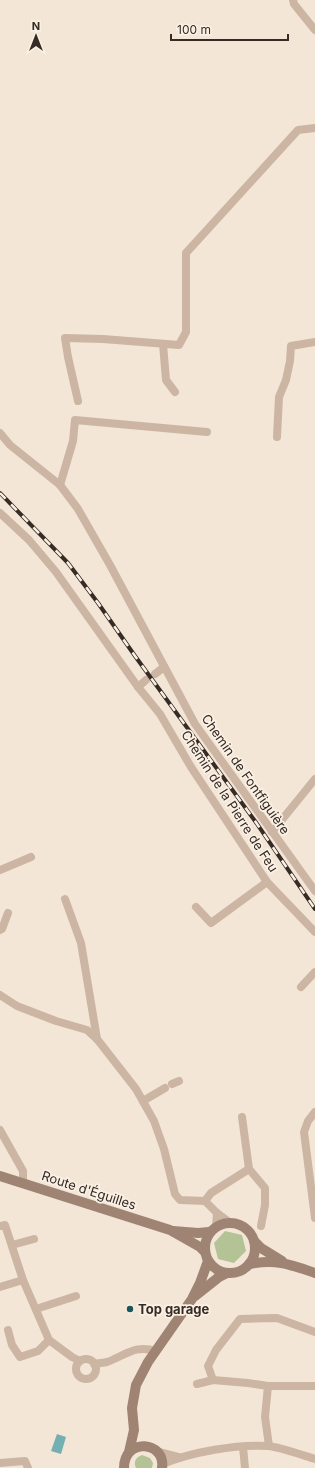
<svg xmlns="http://www.w3.org/2000/svg" width="315" height="1468" font-family="Inter,sans-serif">
	<style>
		.green { fill: #b4c396 }
		.water { fill: #74afb2 }
		.lines { fill: none; stroke-linecap: round; stroke-linejoin: round }
		.street { stroke: #ccb6a3; stroke-width: 8 }
		.secondary { stroke: #9f8474; stroke-width: 10 }
		.rail-casing { stroke: #362b25; stroke-width: 4 }
		.rail { stroke: #faf0e4; stroke-width: 2.5; stroke-dasharray: 8; stroke-linecap: butt }
		.poi-dot { fill: #18565a; stroke: #faf0e4; stroke-width: 1.5 }
		.labels { text-anchor: middle; stroke-width: 3.5; stroke-linejoin: round; paint-order: stroke }
		.street-label { font-size: 13px; fill: #362b25; stroke: #faf0e4 }
		.poi-label { font-size: 13px; font-weight: bold; fill: #362b25; stroke: #faf0e4; text-anchor: start }
	</style>
	<rect width="100%" height="100%" fill="#f3e6d7"/>
	<g class="green">
		<polygon points="225,1231 242,1235 246,1251 234,1263 218,1259 214,1243"/>
		<path d="M142,1455L150,1458L153,1463L152,1468H136C133,1462 136,1457 142,1455Z"/>
	</g>
	<polygon class="water" points="57,1434 66,1437 61,1454 51,1451"/>
	<g class="lines">
		<g class="street">
			<polyline points="293,0 294,4 315,30"/>
			<polyline points="163,344 166,380 175,392"/>
			<polyline points="78,401 68,357 65,338 103,339 179,345 186,332 186,253 298,130 315,128"/>
			<polyline points="0,433 10,445 60,485 78,509 110,565 195,724 315,891"/>
			<polyline points="277,437 279,397 286,380 290,361 291,346 315,342"/>
			<polyline points="60,485 73,441 75,420 207,432"/>
			<polyline points="0,513 29,540 56,572 138,687 160,714 191,767 267,882 315,932"/>
			<polyline points="155,674 164,667"/>
			<polyline points="138,687 146,680"/>
			<polyline points="272,832 315,779"/>
			<polyline points="0,870 31,857"/>
			<polyline points="65,899 81,943 97,1039"/>
			<polyline points="196,907 211,923 267,882"/>
			<polyline points="0,930 2,929 8,913"/>
			<polyline points="301,987 315,972"/>
			<polyline points="0,995 17,1006 56,1021 87,1030 97,1039 136,1089 154,1121 164,1149 175,1194 180,1200 205,1201 217,1213"/>
			<polyline points="172,1084 179,1081"/>
			<polyline points="143,1101 165,1088"/>
			<polyline points="315,1112 308,1121 304,1132 315,1218"/>
			<polyline points="242,1117 249,1169 265,1188 265,1205 261,1226"/>
			<polyline points="0,1130 23,1171 23,1183"/>
			<polyline points="205,1201 211,1193 249,1169"/>
			<polyline points="0,1226 5,1225 23,1280 49,1340 72,1357 80,1361"/>
			<polyline points="216,1226 217,1213 229,1222"/>
			<polyline points="12,1245 34,1239"/>
			<polyline points="0,1287 23,1280"/>
			<polyline points="36,1309 76,1296"/>
			<polyline points="8,1330 12,1345 20,1357 38,1351 49,1340"/>
			<circle cx="86" cy="1369" r="10"/>
			<path d="M94,1364C98,1363 103,1363 107,1362C124,1356 136,1344 155,1351"/>
			<polyline points="213,1380 208,1366 216,1350 240,1319 277,1318 315,1332"/>
			<polyline points="197,1384 213,1380 248,1383 268,1386 315,1386"/>
			<polyline points="268,1386 265,1417 269,1446"/>
			<polyline points="243,1447 245,1468"/>
			<polyline points="156,1451 179,1457"/>
			<polyline points="0,1463 25,1461 28,1468"/>
			<path d="M163,1464C191,1452 237,1444 268,1446C280,1447 302,1455 315,1459"/>
		</g>
		<g class="secondary">
			<polyline points="0,1176 170,1230 200,1247 204,1251"/>
			<circle cx="230" cy="1248" r="25"/>
			<polyline points="173,1231 198,1233 209,1232"/>
			<polyline points="254,1241 261,1248 282,1261"/>
			<path d="M249,1264C277,1259 289,1264 315,1273"/>
			<polyline points="195,1296 219,1277 227,1273"/>
			<polyline points="129,1452 134,1430 132,1408 136,1385 148,1362 192,1299 200,1283 208,1261"/>
			<path d="M124,1468C124,1437 166,1441 162,1468"/>
		</g>
		<g class="rail-casing">
			<polyline id="rail" points="0,493 68,563 98,603 135,656 255,821 315,909"/>
		</g>
		<use href="#rail" class="rail"/>
	</g>
	<circle class="poi-dot" cx="130" cy="1309" r="4"/>
	<g class="labels">
		<g class="street-label">
			<text transform="translate(246 774) rotate(55)" y="5">Chemin de Fontfiguière</text>
			<text transform="translate(230 801) rotate(57)" y="5">Chemin de la Pierre de Feu</text>
			<text transform="translate(89 1190) rotate(18)" y="5">Route d'Éguilles</text>
		</g>
		<g class="poi-label">
			<text x="138" y="1314">Top garage</text>
		</g>
	</g>
	<g transform="translate(36 36)" stroke="#faf0e4" stroke-width="3" paint-order="stroke">
	<path d="M0-3L7 15L0 10L-7 15Z" fill="#362b25"/>
	<text y="-6" font-size="11" font-weight="bold" text-anchor="middle" fill="#362b25">N</text>
	</g>
	<path d="M171 34v6h117v-6" fill="none" stroke="#362b25" stroke-width="2"/>
	<text x="177" y="34" font-size="12" fill="#362b25" stroke="#faf0e4" stroke-width="3" paint-order="stroke">100 m</text>
</svg>
